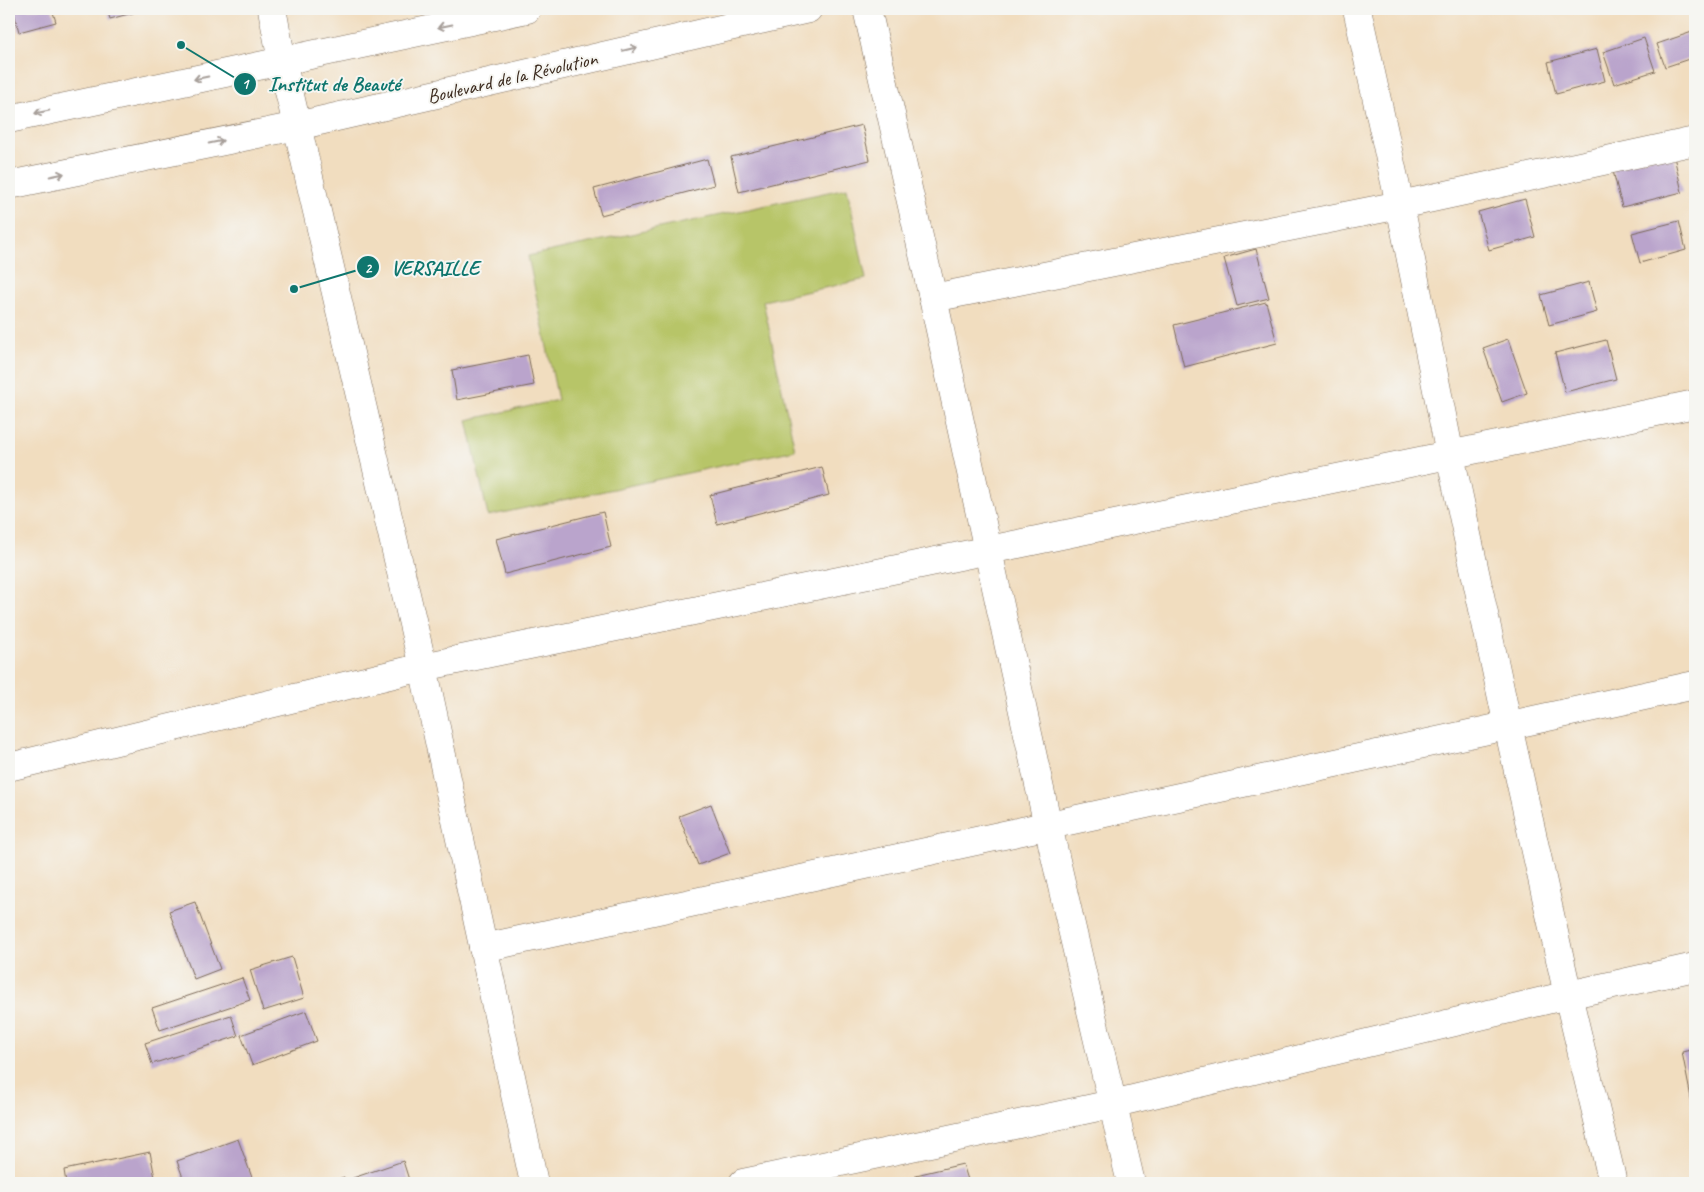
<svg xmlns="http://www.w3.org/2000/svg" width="1704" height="1192" font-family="Caveat,sans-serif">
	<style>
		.green { fill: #b7c567; stroke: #797842 }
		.building { fill: #baa4cc }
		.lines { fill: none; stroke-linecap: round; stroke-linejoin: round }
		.street-casing { stroke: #7b6956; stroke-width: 29 }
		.secondary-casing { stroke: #7b6956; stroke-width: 29 }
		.street { stroke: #fff; stroke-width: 28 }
		.secondary { stroke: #fff; stroke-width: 28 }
		.oneway { stroke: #a79f9a }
		.labels { text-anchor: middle; stroke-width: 4; stroke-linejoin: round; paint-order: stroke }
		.street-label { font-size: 20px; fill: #3b2a1e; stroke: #f6f6f2 }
		.leader { fill: none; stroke: #0f766e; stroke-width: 2 }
		.callout-dot { fill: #0f766e; stroke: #f6f6f2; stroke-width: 2 }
		.mark-label { font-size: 15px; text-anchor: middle; font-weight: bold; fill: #fff }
		.callout-label { font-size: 21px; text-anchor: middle; font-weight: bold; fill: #0f766e; stroke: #f6f6f2; stroke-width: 4; stroke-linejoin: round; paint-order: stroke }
	</style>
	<rect width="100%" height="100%" fill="#f6f6f2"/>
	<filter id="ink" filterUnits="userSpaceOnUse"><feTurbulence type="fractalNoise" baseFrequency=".02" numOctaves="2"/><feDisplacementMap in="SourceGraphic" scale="10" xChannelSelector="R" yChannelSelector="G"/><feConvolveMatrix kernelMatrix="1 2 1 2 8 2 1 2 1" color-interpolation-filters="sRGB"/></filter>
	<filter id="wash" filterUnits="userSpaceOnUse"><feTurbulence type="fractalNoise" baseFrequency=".0096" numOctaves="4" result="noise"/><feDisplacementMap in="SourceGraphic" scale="20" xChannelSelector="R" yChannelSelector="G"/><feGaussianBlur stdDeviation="1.12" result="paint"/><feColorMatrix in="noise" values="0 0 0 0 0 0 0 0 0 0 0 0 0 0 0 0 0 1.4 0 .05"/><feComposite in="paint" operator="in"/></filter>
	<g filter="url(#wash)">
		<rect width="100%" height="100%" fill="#f1ddbf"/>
		<polygon class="green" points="847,188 866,279 763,301 795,450 488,516 467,420 558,400 528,256"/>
		<g id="blocks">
			<g class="building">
				<polygon points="13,9 52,9 56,22 19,32"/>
				<polygon points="107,9 147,9 110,19"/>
				<polygon points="1695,31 1695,57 1665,67 1657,44"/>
				<polygon points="1644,38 1655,71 1614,84 1603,52"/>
				<polygon points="1597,49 1605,81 1556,94 1548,62"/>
				<polygon points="862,125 870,160 739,192 731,157"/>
				<polygon points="1673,152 1682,192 1622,207 1612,167"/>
				<polygon points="707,159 714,185 601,215 594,189"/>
				<polygon points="1525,199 1535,237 1489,250 1478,212"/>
				<polygon points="1679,221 1686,250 1640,263 1632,233"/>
				<polygon points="1256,249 1269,298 1237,306 1224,258"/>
				<polygon points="1589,282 1597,312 1549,325 1541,295"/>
				<polygon points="1266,302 1277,343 1184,367 1174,325"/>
				<polygon points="1508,339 1527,393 1502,402 1483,348"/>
				<polygon points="1606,340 1616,379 1565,392 1555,353"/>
				<polygon points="528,355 534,385 457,400 452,370"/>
				<polygon points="822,467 829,495 717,524 710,495"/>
				<polygon points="603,512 611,547 505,574 496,539"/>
				<polygon points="711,804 730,853 698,865 679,816"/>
				<polygon points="195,902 220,969 194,979 169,911"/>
				<polygon points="292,957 304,998 263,1011 250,970"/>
				<polygon points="242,978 250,1000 160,1030 152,1008"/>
				<polygon points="306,1011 317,1041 252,1065 241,1035"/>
				<polygon points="231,1015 238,1036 152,1064 145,1043"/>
				<polygon points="1695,1049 1695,1107 1693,1108 1682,1052"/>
				<polygon points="238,1139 254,1183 185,1183 177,1161"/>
				<polygon points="150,1152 156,1183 66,1183 64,1170"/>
				<polygon points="403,1161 410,1183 354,1183 353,1178"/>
				<polygon points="963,1164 969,1183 918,1183 916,1175"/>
				<polygon points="344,1177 346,1183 326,1183"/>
			</g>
		</g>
	</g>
	<g filter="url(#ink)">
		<use href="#blocks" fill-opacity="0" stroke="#7b6956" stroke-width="1"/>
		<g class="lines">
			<g class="street-casing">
				<g id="street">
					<polyline points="272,9 282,61"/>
					<polyline points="867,9 933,298 1048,826 1131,1183"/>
					<polyline points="1357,9 1400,205 1450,455 1508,726 1568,995 1613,1183"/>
					<polyline points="933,298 1400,205 1695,141"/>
					<polyline points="9,767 423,667 1695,404"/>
					<polyline points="483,948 1695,685"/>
					<polyline points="743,1183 1112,1104 1568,995 1695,967"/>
				</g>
			</g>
			<g class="secondary-casing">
				<g id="secondary">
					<polyline points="282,61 423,667 534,1183"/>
					<polyline points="9,119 527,9"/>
					<polyline points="9,185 297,126 808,9"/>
				</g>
			</g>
			<use href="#street" class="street"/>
			<use href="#secondary" class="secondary"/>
		</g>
		<defs><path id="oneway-shaft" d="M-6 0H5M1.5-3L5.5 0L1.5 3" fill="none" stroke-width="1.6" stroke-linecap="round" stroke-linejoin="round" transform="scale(1.25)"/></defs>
		<g class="oneway">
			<use href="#oneway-shaft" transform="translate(445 26) rotate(168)"/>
			<use href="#oneway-shaft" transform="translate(630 49) rotate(-13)"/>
			<use href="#oneway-shaft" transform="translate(201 78) rotate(168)"/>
			<use href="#oneway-shaft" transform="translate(42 112) rotate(168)"/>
			<use href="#oneway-shaft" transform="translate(216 142) rotate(-12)"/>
			<use href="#oneway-shaft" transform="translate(57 175) rotate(-12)"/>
		</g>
	</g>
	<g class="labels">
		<g class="street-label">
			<text transform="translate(512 77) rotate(-13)" y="7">Boulevard de la Révolution</text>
		</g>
	</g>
	<path class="leader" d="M181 45L245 84M294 289L368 267"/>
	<g class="callout-dot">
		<circle cx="181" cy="45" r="5"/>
		<circle cx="294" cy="289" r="5"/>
		<circle cx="245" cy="84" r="12"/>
		<circle cx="368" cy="267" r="12"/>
	</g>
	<g class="mark-label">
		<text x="245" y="89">1</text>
		<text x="368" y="273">2</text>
	</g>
	<g class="callout-label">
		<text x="334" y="91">Institut de Beauté</text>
		<text x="435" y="275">VERSAILLE</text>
	</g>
	<rect width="1704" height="1192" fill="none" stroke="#f6f6f2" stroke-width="30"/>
</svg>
